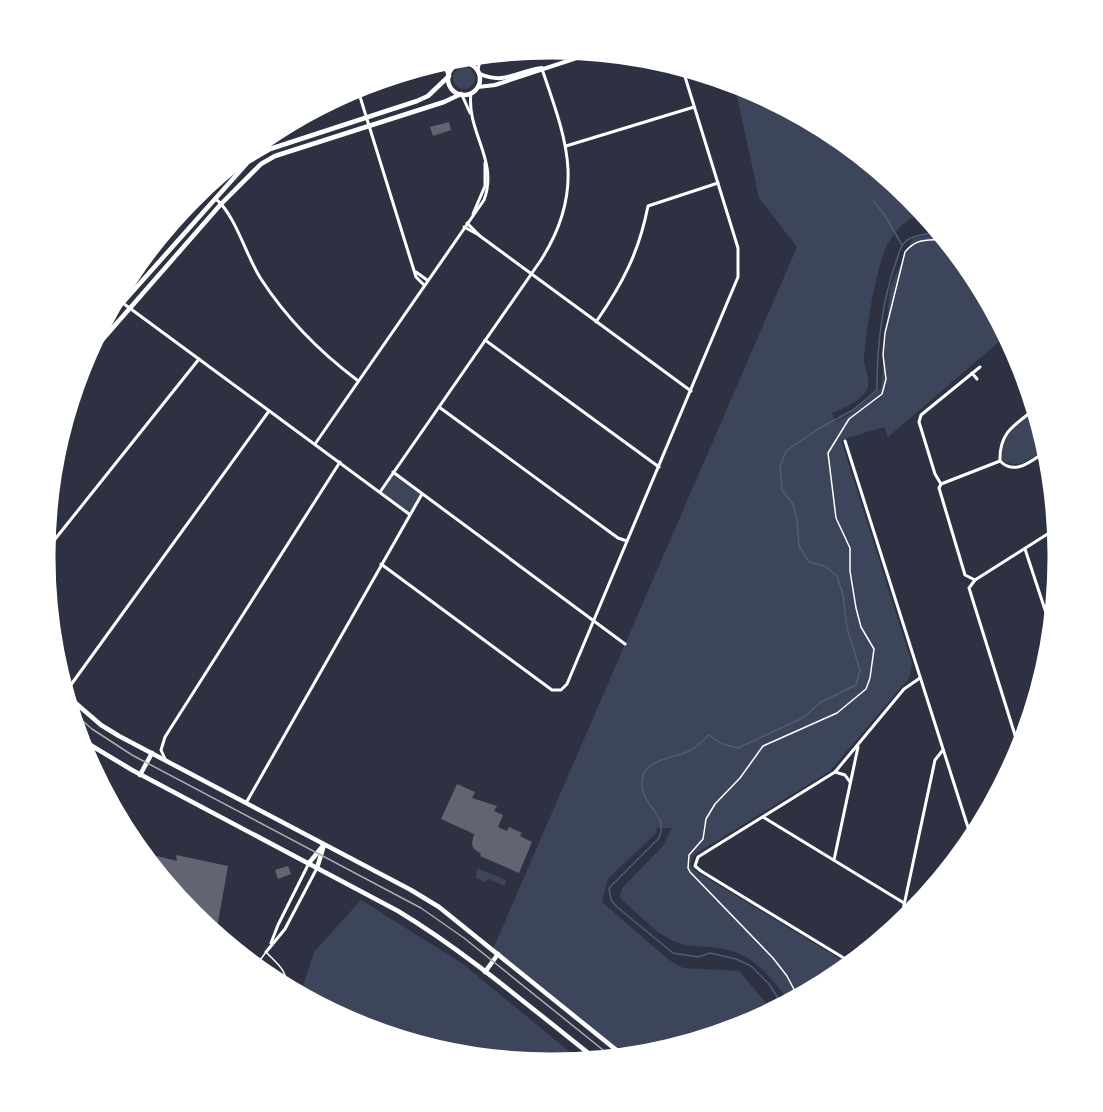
<svg xmlns="http://www.w3.org/2000/svg" width="1103" height="1112" font-family="'Noto Sans',sans-serif">
	<style>
		.green { fill: #3c4559 }
		.lines { fill: none; stroke-linecap: round; stroke-linejoin: round }
		.stream { stroke: #4f5d75; stroke-width: 1.5 }
		.building { fill: #626471 }
		.path { stroke: #fff; stroke-width: 1.5 }
		.service { stroke: #fff; stroke-width: 1.5 }
		.minor { stroke: #fff; stroke-width: 3 }
		.secondary { stroke: #fff; stroke-width: 4 }
		.primary { stroke: #fff; stroke-width: 4.5 }
		.trunk { stroke: #fff; stroke-width: 4.5 }
		.tram { stroke: #abadb3; stroke-width: 1.5 }
		.rim { fill: none; stroke: #fff; stroke-width: 3 }
	</style>
	<rect width="100%" height="100%" fill="#2d3142"/>
	<g class="green">
		<circle cx="464" cy="78" r="11"/>
		<path d="M734,83L746,87L834,134L911,197L925,214C909,215 894,232 887,245C875,271 866,330 864,359C864,367 870,378 868,386C866,399 843,409 832,413L835,422L850,414L881,388L890,287L913,238L942,234L993,310L1001,340L888,437L884,427L841,440L912,663L910,677L830,771L697,853C690,858 689,864 694,870L850,965L833,979L790,1002C770,977 753,952 718,948C707,946 693,947 682,944C659,938 639,914 622,900L620,896L622,888L662,847L672,828H656L657,832L608,879L602,902L669,960L683,968L739,971L773,1011C732,1032 672,1052 626,1057L493,949L797,247L759,198Z"/>
		<path d="M1036,410L1047,447C1031,458 1020,471 1002,460C1001,433 1017,426 1036,410Z"/>
		<polygon points="393,473 422,494 409,514 380,492"/>
		<polygon points="477,868 506,880 505,886 489,879 485,882 476,878"/>
		<polygon points="361,900 463,964 581,1061 551,1064 452,1054 357,1025 300,995 314,952"/>
	</g>
	<g class="lines">
		<g class="stream">
			<polyline points="873,201 884,214 902,245"/>
			<path d="M783,1006L769,984L751,966L736,959L710,953L698,957L673,953L617,907L611,900L609,888L659,838C670,813 639,806 642,780C645,757 676,759 691,750C697,747 703,740 709,735L722,744L738,748L803,718L821,702L856,685L860,670L847,628L843,595L837,576L825,566L809,562L799,546L797,519L793,504L782,490L780,466L786,451L820,428L853,410L877,390C877,346 881,304 896,262C898,256 900,246 905,242C914,234 929,234 941,233"/>
		</g>
	</g>
	<g class="building">
		<polygon points="449,122 451,130 433,136 430,127"/>
		<polygon points="457,784 475,792 472,798 497,806 494,811 503,815 498,827 507,831 509,827 522,833 520,836 532,842 519,873 480,856 481,854 473,848 472,843 474,834 441,819"/>
		<polygon points="141,852 177,861 176,855 228,866 216,934 192,915"/>
		<polygon points="288,866 291,874 278,879 275,870"/>
	</g>
	<g class="lines">
		<path class="path" d="M798,997L787,976L773,958L690,872L688,868L689,855L703,839L706,819L715,804L740,778L763,746L837,713L866,689L870,678L874,649L861,627L856,608L850,571V548L836,518L828,453L849,419L882,394L886,379L883,355L885,333L905,252C917,237 928,241 945,239"/>
		<path class="service" d="M255,967L266,952C275,962 290,972 285,987"/>
		<g class="minor">
			<polyline points="468,63 476,55"/>
			<polyline points="478,70 481,55"/>
			<polyline points="357,87 416,277 424,285"/>
			<polyline points="462,95 470,113"/>
			<polyline points="566,146 694,107"/>
			<path d="M216,199C236,216 246,256 261,279C287,319 320,352 357,380"/>
			<polyline points="473,214 485,186 485,163"/>
			<polyline points="467,223 480,236 691,391"/>
			<polyline points="464,227 479,235"/>
			<polyline points="416,272 427,280"/>
			<polyline points="116,298 409,514"/>
			<path d="M596,322C623,283 639,252 648,206L718,183"/>
			<polyline points="485,340 659,467"/>
			<polyline points="972,373 977,379"/>
			<polyline points="439,407 618,538 627,541"/>
			<polyline points="845,441 972,840"/>
			<path d="M315,444L484,200C499,160 466,132 471,93"/>
			<path d="M1000,461C999,432 1015,425 1035,409"/>
			<path d="M1000,461C1016,477 1033,459 1048,450"/>
			<polyline points="393,472 625,644"/>
			<polyline points="941,484 1000,461"/>
			<path d="M380,492L541,260C586,189 567,142 542,69"/>
			<polyline points="1025,549 1052,631"/>
			<polyline points="44,553 199,359"/>
			<polyline points="381,564 552,690 561,690 567,684 738,277 738,248 682,67"/>
			<polyline points="975,580 965,575 939,488 941,484 935,474 919,422 921,415 980,367"/>
			<polyline points="65,693 269,411"/>
			<polyline points="1020,751 969,588 975,580 1057,528"/>
			<polyline points="165,759 161,750 165,737 340,462"/>
			<polyline points="835,772 845,775 850,782"/>
			<polyline points="246,803 422,494"/>
			<polyline points="763,817 904,903"/>
			<polyline points="834,860 858,747"/>
			<polyline points="900,924 935,760 943,750"/>
			<polyline points="271,943 278,925 309,863"/>
			<polyline points="266,952 285,929 317,868"/>
			<polyline points="852,963 701,871 695,866 698,857 835,772 904,689 920,678"/>
		</g>
		<g class="secondary">
			<path d="M480,74C506,85 516,71 542,68"/>
			<polyline points="478,87 495,85 595,52"/>
		</g>
		<g class="primary">
			<polyline points="443,61 449,75"/>
			<circle cx="464" cy="79" r="16"/>
			<polyline points="101,327 248,162 270,149 417,101 428,96 449,76"/>
			<polyline points="82,363 221,204 261,164 275,156 444,102 461,94"/>
		</g>
		<g class="trunk">
			<polyline points="65,694 101,725 119,736 411,890 439,907 625,1057"/>
			<path d="M77,734L92,746L132,770L398,911C469,954 532,1009 597,1060"/>
			<polyline points="140,775 152,753"/>
			<polyline points="309,863 322,847"/>
			<polyline points="317,868 324,845"/>
			<polyline points="485,972 498,954"/>
		</g>
		<polyline class="tram" points="70,710 92,729 132,755 421,908 464,938 613,1058"/>
	</g>
	<path d="M0 0H1103V1112H0ZM551 58H552A497 497 0 0 1 1049 555V557A497 497 0 0 1 552 1054H551A497 497 0 0 1 54 557V555A497 497 0 0 1 551 58Z" fill="#fff" fill-rule="evenodd"/>
	<path class="rim" d="M551 58H552A497 497 0 0 1 1049 555V557A497 497 0 0 1 552 1054H551A497 497 0 0 1 54 557V555A497 497 0 0 1 551 58Z"/>
</svg>
